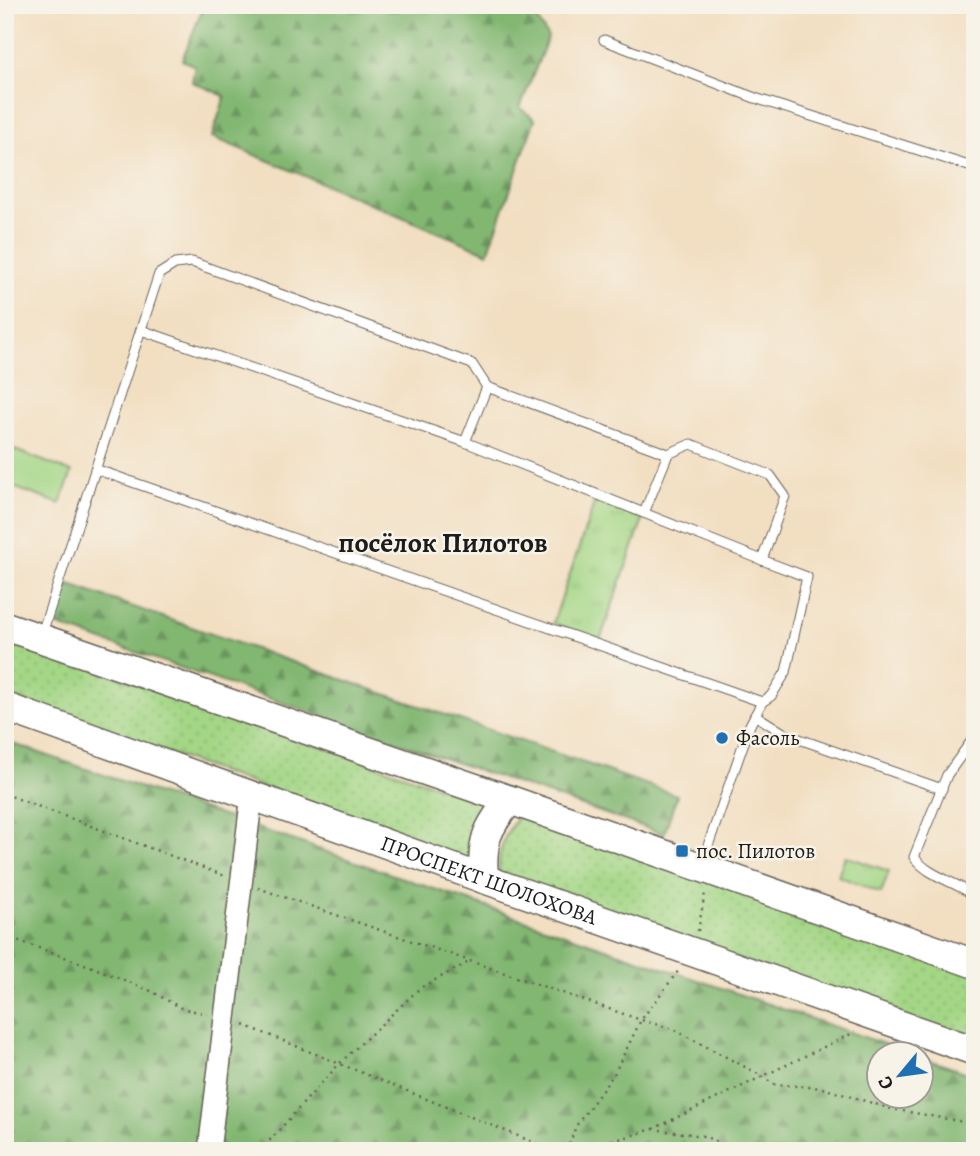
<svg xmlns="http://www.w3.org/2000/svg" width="980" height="1156" font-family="Alegreya,serif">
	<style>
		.grass { fill: url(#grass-dots); stroke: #607950; stroke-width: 2 }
		.forest { fill: url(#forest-firs); stroke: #4f6a47; stroke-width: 2 }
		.park { fill: url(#park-tufts); stroke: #607950; stroke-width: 2 }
		.pitch { fill: #a3d685; stroke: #607950; stroke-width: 2 }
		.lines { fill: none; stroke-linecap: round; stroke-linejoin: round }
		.service-casing { stroke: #676056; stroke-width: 11 }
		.tertiary-casing { stroke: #676056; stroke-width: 24 }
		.primary-casing { stroke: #676056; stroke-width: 31 }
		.path { stroke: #676056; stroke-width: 2.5; stroke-dasharray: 2 5; stroke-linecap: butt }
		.service { stroke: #fff; stroke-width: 9 }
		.tertiary { stroke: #fff; stroke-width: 21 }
		.primary { stroke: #fff; stroke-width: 28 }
		.poi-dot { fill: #1f6fb2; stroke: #f7f3e8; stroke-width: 2.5 }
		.labels { text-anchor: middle; stroke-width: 5; stroke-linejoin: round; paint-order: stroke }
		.poi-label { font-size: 21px; fill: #1c1c1c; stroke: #f7f3e8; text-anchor: start }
		.street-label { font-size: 21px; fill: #1c1c1c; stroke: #f7f3e8 }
		.district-label { font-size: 28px; font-weight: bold; fill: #1c1c1c; stroke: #f7f3e8 }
	</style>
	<defs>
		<pattern id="grass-dots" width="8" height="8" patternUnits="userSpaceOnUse" patternTransform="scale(1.75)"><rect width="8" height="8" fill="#a3d685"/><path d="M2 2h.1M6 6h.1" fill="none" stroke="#8cb772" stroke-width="1.8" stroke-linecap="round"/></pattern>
		<pattern id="forest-firs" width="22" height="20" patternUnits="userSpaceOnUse" patternTransform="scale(1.75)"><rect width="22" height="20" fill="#82b772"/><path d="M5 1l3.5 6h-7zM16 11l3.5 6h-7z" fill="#6a945d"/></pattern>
		<pattern id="park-tufts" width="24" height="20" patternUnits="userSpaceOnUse" patternTransform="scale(1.75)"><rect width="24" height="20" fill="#a3d685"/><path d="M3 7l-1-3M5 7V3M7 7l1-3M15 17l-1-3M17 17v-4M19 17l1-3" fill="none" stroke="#8cb772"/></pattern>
	</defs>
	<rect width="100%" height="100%" fill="#f7f3e8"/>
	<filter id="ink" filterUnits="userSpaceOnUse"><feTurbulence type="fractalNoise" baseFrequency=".0143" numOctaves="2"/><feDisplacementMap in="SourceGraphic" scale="14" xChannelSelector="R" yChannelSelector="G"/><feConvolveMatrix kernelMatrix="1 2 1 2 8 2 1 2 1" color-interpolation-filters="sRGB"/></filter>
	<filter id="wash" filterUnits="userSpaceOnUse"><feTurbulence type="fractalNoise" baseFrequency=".00686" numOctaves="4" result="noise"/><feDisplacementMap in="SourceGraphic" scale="28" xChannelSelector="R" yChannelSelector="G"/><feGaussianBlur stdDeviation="1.57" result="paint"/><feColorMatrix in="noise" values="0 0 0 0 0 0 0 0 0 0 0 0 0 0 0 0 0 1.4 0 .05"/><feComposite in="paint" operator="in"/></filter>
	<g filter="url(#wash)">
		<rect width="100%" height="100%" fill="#f2dfc2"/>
		<g class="grass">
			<polygon points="5,638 492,805 473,863 5,694"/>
			<path d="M521,813L975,972V1043L499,874C498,849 505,832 521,813Z"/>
		</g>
		<g class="forest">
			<polygon points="204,5 529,5 548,37 520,108 535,119 488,253 212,137 225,96 192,82 195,66 182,60"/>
			<polygon points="67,584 677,795 664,834 53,624"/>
			<polygon points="5,741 913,1054 878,1054 878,1096 920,1096 921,1057 975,1076 975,1151 5,1151"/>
		</g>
		<g class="park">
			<polygon points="595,501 643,519 600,640 553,623"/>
			<polygon points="845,856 889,871 881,893 838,876"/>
		</g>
		<polygon class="pitch" points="7,447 72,472 60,504 5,484 5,451"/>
	</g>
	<g filter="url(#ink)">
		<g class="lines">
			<g class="service-casing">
				<g id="service">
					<polyline points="604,40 755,98 975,168"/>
					<polyline points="141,330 465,442 762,560 807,577 786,672 771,696 762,702 750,725 702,863"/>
					<polyline points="465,442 487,387"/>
					<polyline points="95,469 762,702"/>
					<polyline points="644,513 668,454"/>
					<polyline points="41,636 159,274 175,264 192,262 472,364 487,387 668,454 691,444 770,475 785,496 762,560"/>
					<polyline points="755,715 785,734 942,789"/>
					<path d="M975,736L947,775L914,857C929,877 955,881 975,896"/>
				</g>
			</g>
			<g class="tertiary-casing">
				<polyline id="tertiary" points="209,1151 252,794"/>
			</g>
			<g class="primary-casing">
				<g id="primary">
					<polyline points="5,626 510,800 975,964"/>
					<path id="s1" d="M5,707L484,879L975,1051"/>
					<path d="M484,879C481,841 486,829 510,800"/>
				</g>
			</g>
			<g class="path">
				<polyline points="5,794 225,876"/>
				<polyline points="258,888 641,1020 673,1029 762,1076 773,1084 822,1088 892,1109 975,1124"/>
				<polyline points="698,931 705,893"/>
				<polyline points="5,936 90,966 151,991 181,1008 207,1014"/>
				<polyline points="244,1025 555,1151"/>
				<polyline points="653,1129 704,1136 738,1151"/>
				<polyline points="260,1151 339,1064 420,988 469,962"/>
				<polyline points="567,1151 576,1126 614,1074 641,1020 679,970"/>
				<polyline points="579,1151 653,1129 855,1032"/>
			</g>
			<use href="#service" class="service"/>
			<use href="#tertiary" class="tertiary"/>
			<use href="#primary" class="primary"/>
		</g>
	</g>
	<g class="poi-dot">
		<circle cx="722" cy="738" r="7"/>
		<rect x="675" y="844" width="14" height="14" rx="3.5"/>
	</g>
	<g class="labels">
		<g class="poi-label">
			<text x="736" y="745">Фасоль</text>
			<text x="696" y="858">пос. Пилотов</text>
		</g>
		<g class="street-label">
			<text dy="7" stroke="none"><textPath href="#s1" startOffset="514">ПРОСПЕКТ ШОЛОХОВА</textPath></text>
		</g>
		<g class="district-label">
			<text x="443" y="552">посёлок Пилотов</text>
		</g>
	</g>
	<rect width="980" height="1156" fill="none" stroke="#f7f3e8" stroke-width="28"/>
	<g transform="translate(900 1075) rotate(241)"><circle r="33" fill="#f7f3e8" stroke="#9f9d96" stroke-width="2"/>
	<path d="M0-5L12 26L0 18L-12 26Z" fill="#1f6fb2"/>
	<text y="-10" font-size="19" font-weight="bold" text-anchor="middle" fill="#1c1c1c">С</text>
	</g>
</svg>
